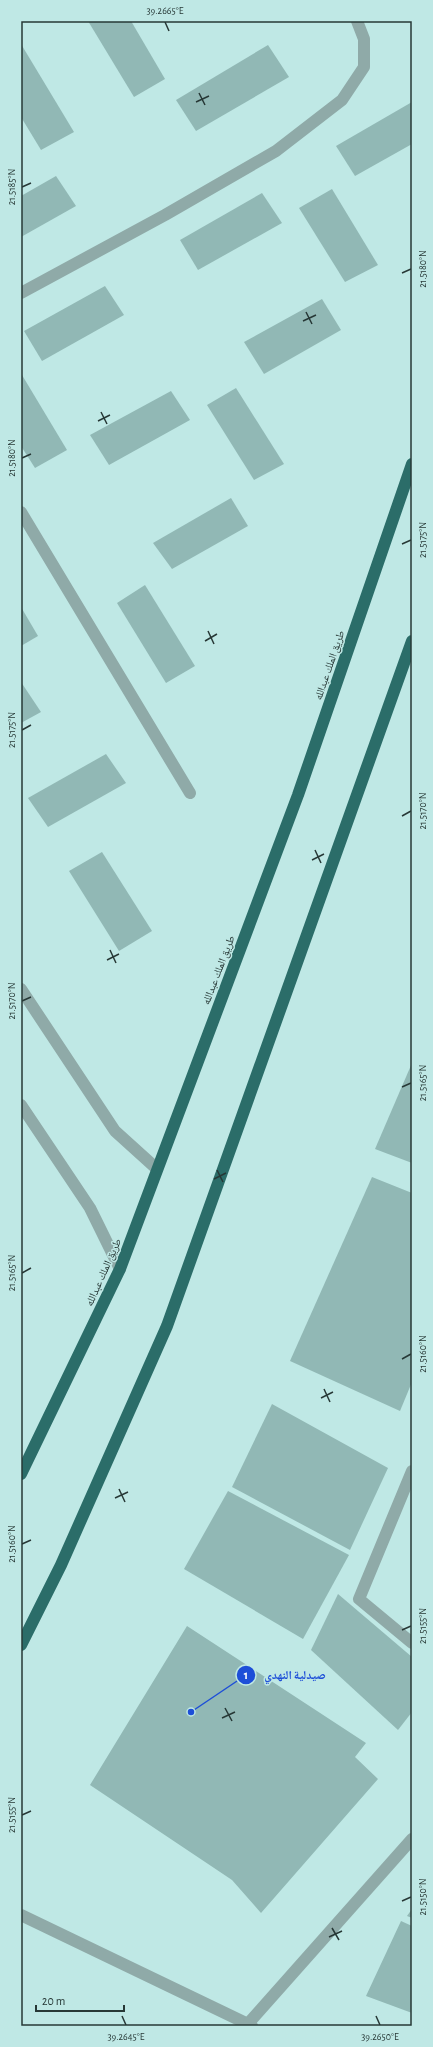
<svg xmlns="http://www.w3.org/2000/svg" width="433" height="2047" font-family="'Alegreya Sans','Noto Naskh Arabic',sans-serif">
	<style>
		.building { fill: #91b8b5 }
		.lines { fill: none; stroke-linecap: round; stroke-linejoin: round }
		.minor { stroke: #8faaa8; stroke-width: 12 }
		.highway { stroke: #2b6d69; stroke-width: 12 }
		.ticks { fill: none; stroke: #273836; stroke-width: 1.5 }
		.labels { text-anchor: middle; stroke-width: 3; stroke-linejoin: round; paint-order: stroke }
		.street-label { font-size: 11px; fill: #273836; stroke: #bfe8e5 }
		.leader { fill: none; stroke: #1d4ed8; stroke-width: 1.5 }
		.callout-dot { fill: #1d4ed8; stroke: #bfe8e5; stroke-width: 1.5 }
		.mark-label { font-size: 12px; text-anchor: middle; font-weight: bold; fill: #fff }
		.callout-label { font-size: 12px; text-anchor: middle; font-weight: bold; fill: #1d4ed8; stroke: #bfe8e5; stroke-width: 3; stroke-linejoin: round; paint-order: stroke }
		.neatline { fill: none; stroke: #273836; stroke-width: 1.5 }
		.ticks-label { font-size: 10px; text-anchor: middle; fill: #273836 }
	</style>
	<rect width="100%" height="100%" fill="#bfe8e5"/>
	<g class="building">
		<polygon points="88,21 131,21 165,79 134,97"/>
		<polygon points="21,44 74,132 41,150 21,117"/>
		<polygon points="268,45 289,77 196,131 176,100"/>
		<polygon points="412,102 412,144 355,176 336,146"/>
		<polygon points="56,176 76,206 21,237 21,196"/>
		<polygon points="332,189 378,265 345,282 299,208"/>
		<polygon points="262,193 282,223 198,270 180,240"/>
		<polygon points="105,286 124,315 42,361 24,331"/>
		<polygon points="322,299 341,330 264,374 244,342"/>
		<polygon points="22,375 67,450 35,468 21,446"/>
		<polygon points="236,388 284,464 254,480 207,405"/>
		<polygon points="171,391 190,420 109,465 90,435"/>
		<polygon points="231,498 248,526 172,569 153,543"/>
		<polygon points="145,585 195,666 166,683 117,603"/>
		<polygon points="21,607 38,636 21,646"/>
		<polygon points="21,682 41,712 21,723"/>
		<polygon points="106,754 126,783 48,827 28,798"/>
		<polygon points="102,852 152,931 119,951 69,871"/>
		<polygon points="412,1063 412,1163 375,1149"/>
		<polygon points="372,1177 412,1193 412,1382 400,1411 290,1361"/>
		<polygon points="272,1404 388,1468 350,1550 232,1487"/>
		<polygon points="228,1491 349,1555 303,1639 184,1569"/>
		<polygon points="338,1594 412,1657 412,1712 398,1730 311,1650"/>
		<polygon points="187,1626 366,1743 355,1757 378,1779 261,1913 232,1880 90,1785"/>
		<polygon points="412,1909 412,1918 407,1916"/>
		<polygon points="401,1921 412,1926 412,2013 366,1996"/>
	</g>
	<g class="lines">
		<g class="minor">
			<polyline points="21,293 165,215 276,151 342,100 364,67 364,39 357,21"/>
			<polyline points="21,512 190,793"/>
			<polyline points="21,989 115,1131 157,1169"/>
			<polyline points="21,1105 90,1208 120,1269"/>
			<polyline points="412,1471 359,1599 412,1643"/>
			<polyline points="21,1915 252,2026"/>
			<polyline points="246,2026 412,1839"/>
		</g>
		<g class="highway">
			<polyline points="21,1474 120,1269 298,795 412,464"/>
			<polyline points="21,1645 61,1565 167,1326 412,641"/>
		</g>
	</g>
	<path class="ticks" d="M165,22L169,31M199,93L205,105M196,102L209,96M22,187L31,183M402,273L411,269M306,312L312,324M303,321L316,315M101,412L107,424M98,421L110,415M22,458L31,454M402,544L411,540M208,631L214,644M205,641L217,634M22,730L31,725M402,816L411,811M315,850L321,863M312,860L324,854M110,950L116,963M107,960L119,954M22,1001L31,997M402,1087L411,1083M217,1170L223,1182M214,1179L226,1173M22,1273L31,1268M402,1359L411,1354M324,1389L330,1402M321,1398L333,1392M119,1489L125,1502M115,1498L128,1492M22,1544L31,1540M402,1630L411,1626M225,1708L232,1721M222,1718L235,1712M22,1815L31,1811M402,1901L411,1897M332,1928L339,1940M329,1937L342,1931M122,2016L126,2025M376,2016L380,2025"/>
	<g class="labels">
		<g class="street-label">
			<text transform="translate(329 665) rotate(-71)" y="4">طريق الملك عبدالله</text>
			<text transform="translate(218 970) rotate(-69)" y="4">طريق الملك عبدالله</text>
			<text transform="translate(103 1272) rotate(-66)" y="4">طريق الملك عبدالله</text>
		</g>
	</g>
	<path class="leader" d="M191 1712L246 1675"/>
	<g class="callout-dot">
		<circle cx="191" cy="1712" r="4"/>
		<circle cx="246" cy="1675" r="10"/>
	</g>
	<g class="mark-label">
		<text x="246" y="1679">1</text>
	</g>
	<g class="callout-label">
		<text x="295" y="1679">صيدلية النهدي</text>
	</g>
	<rect width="433" height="2047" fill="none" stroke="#bfe8e5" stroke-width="44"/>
	<path d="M36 2005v6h88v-6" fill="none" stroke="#273836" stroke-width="2"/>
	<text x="42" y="2005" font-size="12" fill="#273836" stroke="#bfe8e5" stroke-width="3" paint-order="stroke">20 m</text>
	<rect x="22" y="22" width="389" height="2003" class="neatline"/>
	<g class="ticks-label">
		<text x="165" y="14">39.2665°E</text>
		<text transform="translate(11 187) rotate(-90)" y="4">21.5185°N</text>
		<text transform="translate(422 269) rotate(-90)" y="4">21.5180°N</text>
		<text transform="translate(11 458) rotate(-90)" y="4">21.5180°N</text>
		<text transform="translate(422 540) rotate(-90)" y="4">21.5175°N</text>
		<text transform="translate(11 730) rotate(-90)" y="4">21.5175°N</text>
		<text transform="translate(422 811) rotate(-90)" y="4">21.5170°N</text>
		<text transform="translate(11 1001) rotate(-90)" y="4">21.5170°N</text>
		<text transform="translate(422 1083) rotate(-90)" y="4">21.5165°N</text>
		<text transform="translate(11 1273) rotate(-90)" y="4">21.5165°N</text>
		<text transform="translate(422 1354) rotate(-90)" y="4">21.5160°N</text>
		<text transform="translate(11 1544) rotate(-90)" y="4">21.5160°N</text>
		<text transform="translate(422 1626) rotate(-90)" y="4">21.5155°N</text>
		<text transform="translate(11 1815) rotate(-90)" y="4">21.5155°N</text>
		<text transform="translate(422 1897) rotate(-90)" y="4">21.5150°N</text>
		<text x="126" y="2040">39.2645°E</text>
		<text x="380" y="2040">39.2650°E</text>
	</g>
</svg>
